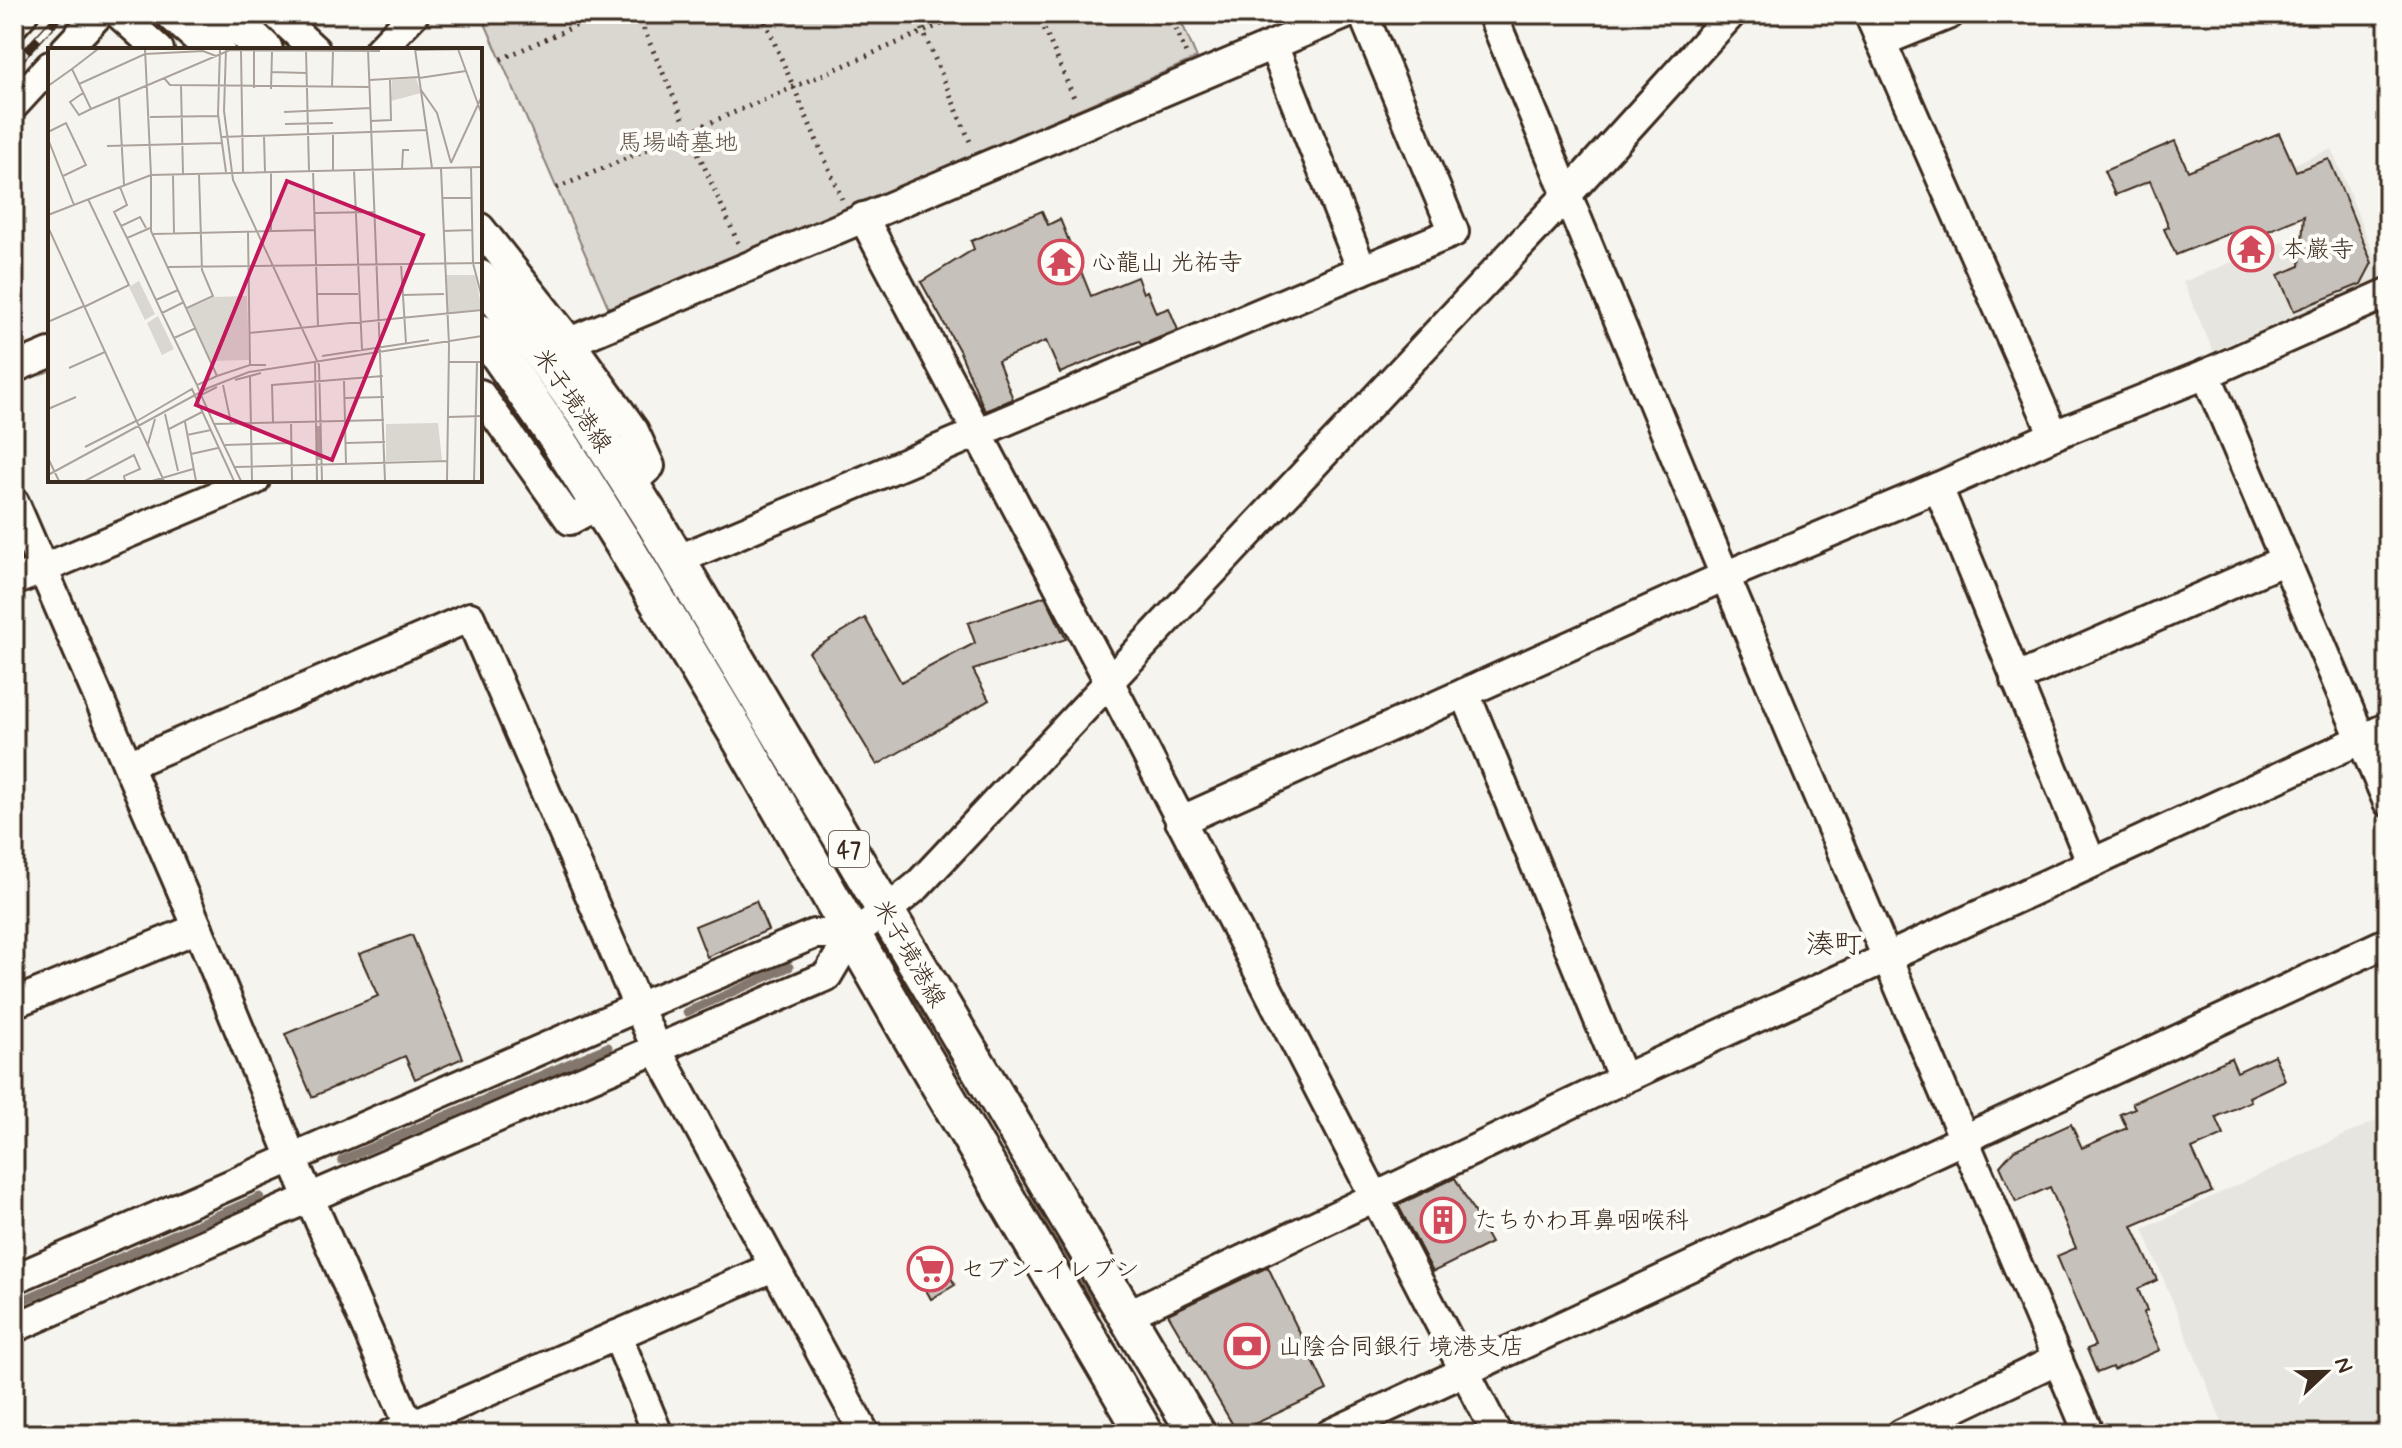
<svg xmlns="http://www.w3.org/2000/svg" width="2402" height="1448" font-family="Mynerve,'Klee One',sans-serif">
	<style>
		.built { fill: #e7e5df }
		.green { fill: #dad6d0; stroke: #8a8077; stroke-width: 2 }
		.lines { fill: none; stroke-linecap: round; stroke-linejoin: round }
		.stream { stroke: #84786e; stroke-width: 9 }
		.building { fill: #c7c1bb; stroke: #3b2a1e; stroke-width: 2 }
		.minor-casing { stroke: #3b2a1e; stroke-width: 34 }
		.major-casing { stroke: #3b2a1e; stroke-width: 42 }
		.path { stroke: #3b2a1e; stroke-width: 5; stroke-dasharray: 2 6; stroke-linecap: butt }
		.minor { stroke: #fdfcf7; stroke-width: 28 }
		.major { stroke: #fdfcf7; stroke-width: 36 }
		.rail-casing { stroke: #3b2a1e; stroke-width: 9 }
		.rail { stroke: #fdfcf7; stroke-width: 6; stroke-dasharray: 18; stroke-linecap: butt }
		.labels { text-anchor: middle; stroke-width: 8; stroke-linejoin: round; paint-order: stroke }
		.shield { fill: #fdfcf7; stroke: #75695f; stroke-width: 2 }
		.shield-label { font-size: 22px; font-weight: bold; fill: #3b2a1e }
		.park-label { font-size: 24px; fill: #63554a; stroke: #fdfcf7 }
		.poi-label { font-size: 24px; fill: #3b2a1e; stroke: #fdfcf7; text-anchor: start }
		.street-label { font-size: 24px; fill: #3b2a1e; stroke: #fdfcf7 }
		.quarter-label { font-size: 28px; fill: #3b2a1e; stroke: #fdfcf7 }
		.inset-river { fill: none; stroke: #b4aca4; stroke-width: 4 }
		.inset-road { fill: none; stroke: #aba39b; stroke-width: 2 }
		.view { fill: #c2185b; fill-opacity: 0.15; stroke: #c2185b; stroke-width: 4 }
		.inset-edge { fill: none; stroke: #3b2a1e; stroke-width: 4 }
	</style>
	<rect width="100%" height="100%" fill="#f5f4ee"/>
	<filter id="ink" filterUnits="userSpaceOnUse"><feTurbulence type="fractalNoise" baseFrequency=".0125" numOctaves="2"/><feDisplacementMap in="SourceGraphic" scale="16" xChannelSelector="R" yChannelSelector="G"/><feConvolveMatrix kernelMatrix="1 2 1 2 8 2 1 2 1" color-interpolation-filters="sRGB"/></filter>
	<g filter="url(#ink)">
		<g class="built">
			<polygon points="2332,149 2383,278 2213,351 2183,282 2316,228 2291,165"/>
			<polygon points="2388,1115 2388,1434 2227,1434 2143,1229"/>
		</g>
		<polygon class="green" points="481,14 1178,14 1197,58 610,311"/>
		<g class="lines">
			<g class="stream">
				<polyline points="687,1012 789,967"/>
				<polyline points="342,1160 608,1047"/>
				<polyline points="1033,1198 1096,1306"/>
				<polyline points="14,1304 260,1197"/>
			</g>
		</g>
		<g class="building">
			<polygon points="2279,133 2296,171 2329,159 2372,263 2361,284 2294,311 2278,275 2300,266 2304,216 2256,236 2252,226 2243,229 2242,228 2176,255 2164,229 2169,227 2150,181 2115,195 2104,171 2175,141 2188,171"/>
			<polygon points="1042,211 1048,225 1060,219 1091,296 1137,277 1143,293 1147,291 1156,313 1169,308 1178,330 1141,345 1139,341 1060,373 1046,341 998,361 1013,399 985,411 960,352 921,282 974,249 971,241"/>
			<polygon points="1045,596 1066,639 973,670 989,700 877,765 809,652 865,618 901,682 975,643 968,623"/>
			<polygon points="756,901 768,930 707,957 695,926"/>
			<polygon points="412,935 463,1058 415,1079 405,1056 312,1097 285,1034 378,996 359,954"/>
			<polygon points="2274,1055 2285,1080 2249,1097 2251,1101 2216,1117 2224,1135 2192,1149 2212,1192 2132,1226 2157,1280 2138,1289 2147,1311 2143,1313 2160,1350 2113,1370 2112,1367 2097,1373 2087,1349 2095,1346 2057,1256 2076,1248 2050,1187 2016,1202 2000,1166 2014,1150 2071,1124 2082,1148 2127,1128 2120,1114 2135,1108 2132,1103 2231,1058 2237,1072"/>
			<polygon points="1455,1178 1491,1243 1433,1272 1398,1205"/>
			<polygon points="934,1247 955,1285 931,1299 910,1261"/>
			<polygon points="1268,1267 1327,1390 1246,1428 1233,1425 1168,1314"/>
		</g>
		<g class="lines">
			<g class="minor-casing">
				<g id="minor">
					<polyline points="119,14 159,50"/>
					<polyline points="276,14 315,50"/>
					<polyline points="1492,14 1725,576 2089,1434"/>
					<polyline points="1869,14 2054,435"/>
					<polyline points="14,24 23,14"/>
					<polyline points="1881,42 1950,14"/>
					<polyline points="1273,45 1362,270 1454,232 1363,14"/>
					<polyline points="65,50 99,14"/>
					<polyline points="379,50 414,14"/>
					<polyline points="14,105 50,66"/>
					<polyline points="863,217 1109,681 1497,1434"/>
					<polyline points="480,228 570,342"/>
					<polyline points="14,368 50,353"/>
					<polyline points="2206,374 2388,802"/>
					<polyline points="480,394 570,520 598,505"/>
					<polyline points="629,485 650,466 634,431 570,342 1346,14"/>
					<polyline points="1938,487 2091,862"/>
					<polyline points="14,502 198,928 292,1158 413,1434"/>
					<polyline points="677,560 1362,270"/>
					<polyline points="14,581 255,480"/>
					<polyline points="2015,679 2285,560"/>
					<polyline points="1465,693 1623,1079"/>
					<polyline points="128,765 470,617 656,1048 865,1434"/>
					<polyline points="1180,821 1725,576 1938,487 2054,435 2206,374 2388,293"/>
					<polyline points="14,1003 198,928"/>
					<polyline points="14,1279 638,1007 814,934 852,934"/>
					<polyline points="1127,1315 1623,1079 2388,727"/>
					<polyline points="14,1328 309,1198 827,976 852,934 886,911 917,886 1567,195 1731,14"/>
					<polyline points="617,1335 658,1434"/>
					<polyline points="391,1434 773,1267"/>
					<polyline points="1330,1434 2388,942"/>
					<polyline points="1901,1434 2058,1359"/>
				</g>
			</g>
			<g class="major-casing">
				<g id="major">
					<polyline points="175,14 216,50"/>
					<polyline points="227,14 264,50"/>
					<polyline points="480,279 528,335 588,418 654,522 1197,1434"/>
					<polyline points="480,333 499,355 557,438 623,543 744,745 906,1028 1145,1434"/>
				</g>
			</g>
			<g class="path">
				<polyline points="637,14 738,243"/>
				<polyline points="762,14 842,199"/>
				<polyline points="916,14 971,144"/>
				<polyline points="1038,14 1075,100"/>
				<polyline points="1170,14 1186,54"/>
				<polyline points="501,59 602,14"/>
				<polyline points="557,188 965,14"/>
			</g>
			<use href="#minor" class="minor"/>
			<use href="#major" class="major"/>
			<g class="rail-casing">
				<polyline id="rail" points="14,65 61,14"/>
			</g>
			<use href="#rail" class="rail"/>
		</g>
	</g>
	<defs>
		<g id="temple-ring" transform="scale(2.3)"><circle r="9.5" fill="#fdfcf7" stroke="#d1495b" stroke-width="1.5"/><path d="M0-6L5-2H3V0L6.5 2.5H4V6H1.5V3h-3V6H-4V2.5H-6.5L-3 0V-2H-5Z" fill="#d1495b"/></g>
		<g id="building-ring" transform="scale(2.3)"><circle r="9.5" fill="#fdfcf7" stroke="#d1495b" stroke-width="1.5"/><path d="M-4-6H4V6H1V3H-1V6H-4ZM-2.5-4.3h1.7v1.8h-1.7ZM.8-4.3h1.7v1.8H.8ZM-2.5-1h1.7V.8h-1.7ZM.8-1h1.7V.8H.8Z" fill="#d1495b"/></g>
		<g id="supermarket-ring" transform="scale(2.3)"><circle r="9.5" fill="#fdfcf7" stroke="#d1495b" stroke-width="1.5"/><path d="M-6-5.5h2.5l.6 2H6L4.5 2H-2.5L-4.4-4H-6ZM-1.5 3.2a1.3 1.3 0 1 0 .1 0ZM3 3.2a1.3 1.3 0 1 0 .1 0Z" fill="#d1495b"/></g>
		<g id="bank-ring" transform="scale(2.3)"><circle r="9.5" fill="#fdfcf7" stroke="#d1495b" stroke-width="1.5"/><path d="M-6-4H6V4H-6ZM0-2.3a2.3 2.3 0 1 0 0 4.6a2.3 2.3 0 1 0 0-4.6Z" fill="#d1495b"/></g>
	</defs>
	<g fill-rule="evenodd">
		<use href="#temple-ring" x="2251" y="249"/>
		<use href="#temple-ring" x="1061" y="262"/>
		<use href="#building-ring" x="1443" y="1220"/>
		<use href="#supermarket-ring" x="930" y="1269"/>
		<use href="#bank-ring" x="1247" y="1346"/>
	</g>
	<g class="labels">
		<rect class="shield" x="829" y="831" width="40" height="36" rx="6"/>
		<g class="shield-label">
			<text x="849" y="857">47</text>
		</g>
		<g class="park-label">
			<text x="678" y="150">馬場崎墓地</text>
		</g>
		<g class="poi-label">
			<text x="2282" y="257">本巌寺</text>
			<text x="1092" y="270">心龍山 光祐寺</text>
			<text x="1474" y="1228">たちかわ耳鼻咽喉科</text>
			<text x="961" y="1277">セブン-イレブン</text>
			<text x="1278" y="1354">山陰合同銀行 境港支店</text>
		</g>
		<g class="street-label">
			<text transform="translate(573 400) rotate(56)" y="8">米子境港線</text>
			<text transform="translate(910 953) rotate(60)" y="8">米子境港線</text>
		</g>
		<g class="quarter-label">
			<text x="1834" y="953">湊町</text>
		</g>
	</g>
	<g transform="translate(48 48)">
		<rect width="434" height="434" fill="#f5f4ee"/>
		<path d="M368,30L373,45L343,53L344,32ZM398,227H427L434,261L399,265ZM91,233L107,266L97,272L81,239ZM199,248L201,312L163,313L140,261L166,249ZM110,268L126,301L114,307L99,275ZM390,375L394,412L338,413V376Z" fill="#dad6d0"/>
		<path class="inset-river" d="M270,378L271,412"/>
		<path class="inset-road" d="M172,1L170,66L178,124M178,1L176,63L185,132L271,317L274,433M320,1L337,433M367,1L384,120M410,1L434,67M258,2L261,123M367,2L421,1M193,3L195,125M24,21L50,1M223,24L258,25M116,30L122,37L322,39M371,30L418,23M322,32L371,29M31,36L97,6L155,3L168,8M100,37L182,2L332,3M133,37L135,126M0,38L24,21L43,61L31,67L22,54L35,45M206,40V3M284,40L285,3M223,41L224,4M373,42L389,65L403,115M71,49L76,137M43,61L100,37M236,64L323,60M102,69L171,68M323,73L343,72L342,31M237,76L285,75M0,84L18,75L38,117L15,128M216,88L217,124M173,89L379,82M0,91L26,157M59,98L174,95M403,115L434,48M423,119L425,215L434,250M354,121L355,102H361M393,121L401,297L399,433M285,122V87M306,122L314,302M265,123L270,278M223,124V183M125,127L126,185M72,139L79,157L66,164L73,178M394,150H424M267,165L326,164M0,167L103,127L97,1M0,179L116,433M102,180L79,190L114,265M395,183L424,182M200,184L202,317H218M105,186L267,182M79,190L73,178L92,169L98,180M353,216L358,295M120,219L434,215M269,246H310M355,247L396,246M108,252L130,242M36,259L81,237L40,151M139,260L165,248L154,222L151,126M2,273L36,258M148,280L126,290L149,337M201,285L434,262M126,290L114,265L136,254M274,308L381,292M401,314H434M267,315L269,433M202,317L169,328L103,183V127L434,119M21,320L57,304M202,328L204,433M187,332L213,325M296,333L298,416M175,337L183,375M153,347L149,337L169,328M297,350L336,349M0,361L28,349M117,366L130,423M400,369L434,368M89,373L144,341L186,433M137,374L148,433M225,374L224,337L335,328M243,374L244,433M166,376L153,347L169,339M121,381L154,364M139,387L163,382M298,395L337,394M100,396L107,371M177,397L243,395M37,399L88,373M143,406L170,400M0,410L11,433M187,419L399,413M0,427L160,340L201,324L434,288M37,433L86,407L92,421L76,428L77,433M104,433L145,421M193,433L166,376L336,372M426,433L429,314"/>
		<path class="view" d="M239,133L375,187L284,412L148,357Z"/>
		<rect width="434" height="434" class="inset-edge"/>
	</g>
	<rect width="2402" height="1448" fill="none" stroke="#fdfcf7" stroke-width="48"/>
	<rect x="24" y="24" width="2354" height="1400" fill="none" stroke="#3b2a1e" stroke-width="3" filter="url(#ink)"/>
	<g transform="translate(2326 1372) rotate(68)" stroke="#fdfcf7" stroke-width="6" paint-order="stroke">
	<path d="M0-6L14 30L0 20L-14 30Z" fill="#3b2a1e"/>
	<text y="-12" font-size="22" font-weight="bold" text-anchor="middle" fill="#3b2a1e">N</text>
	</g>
</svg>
